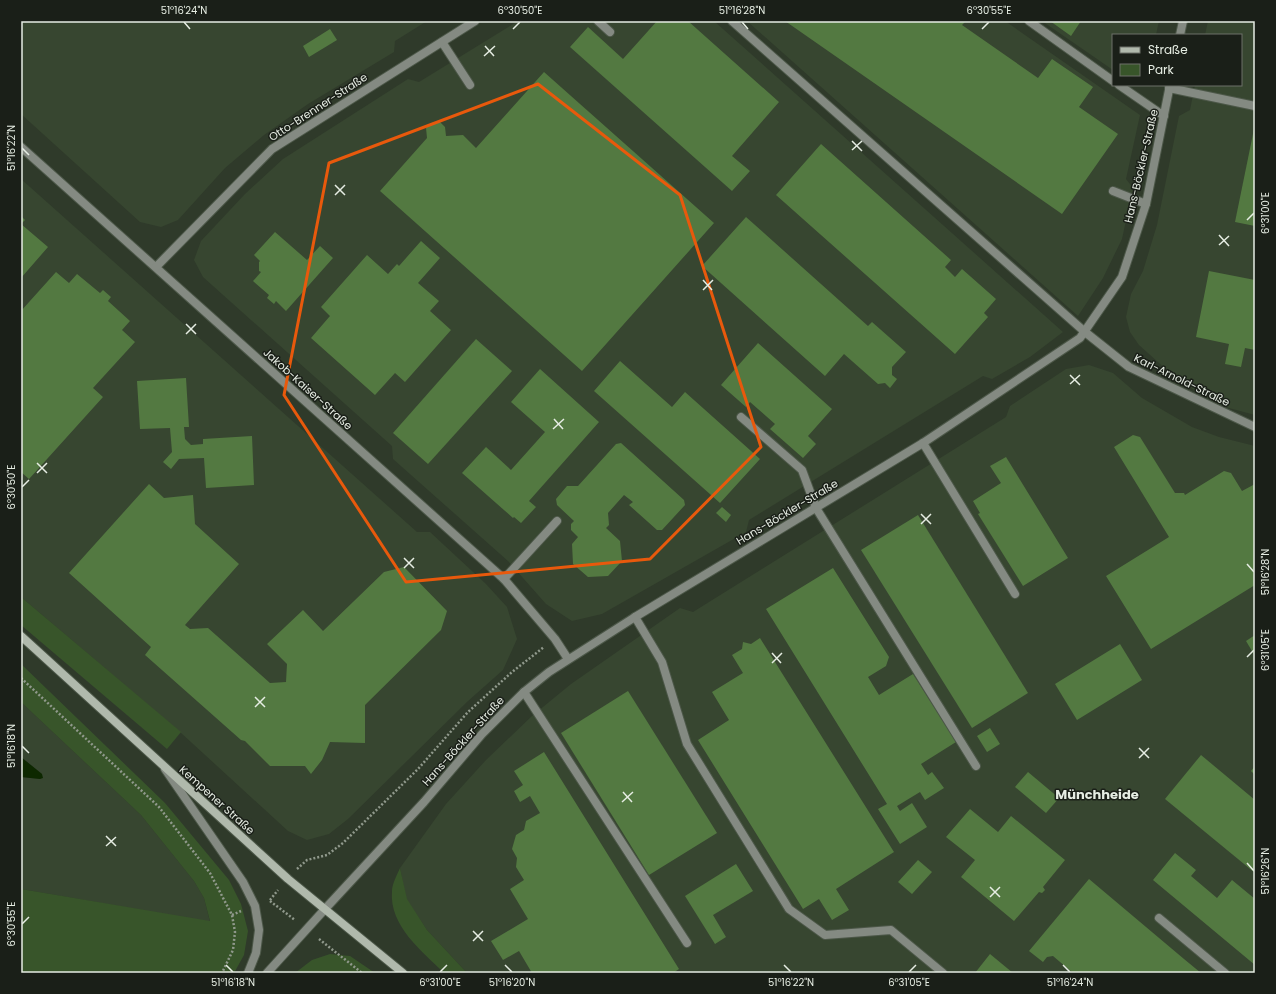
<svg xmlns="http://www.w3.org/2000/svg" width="1276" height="994" font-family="Poppins,sans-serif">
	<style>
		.built { fill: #374630 }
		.green { fill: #38552a }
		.water { fill: #0d2800 }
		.building { fill: #537941 }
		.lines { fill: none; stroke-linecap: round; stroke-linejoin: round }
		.service-casing { stroke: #4c5748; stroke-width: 10 }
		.minor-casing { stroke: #4c5748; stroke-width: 10 }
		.tertiary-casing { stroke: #4c5748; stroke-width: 10 }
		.secondary-casing { stroke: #4c5748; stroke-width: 10 }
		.path { stroke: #90998c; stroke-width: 2.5; stroke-dasharray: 2 2; stroke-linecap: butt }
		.service { stroke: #848a82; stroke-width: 8 }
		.minor { stroke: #848a82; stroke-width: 8 }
		.tertiary { stroke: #848a82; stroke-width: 8 }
		.secondary { stroke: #b0b9ac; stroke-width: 8 }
		.marked { fill: none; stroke: #e8590c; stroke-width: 3; stroke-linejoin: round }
		.ticks { fill: none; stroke: #e6ede3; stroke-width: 1.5 }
		.labels { text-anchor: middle; stroke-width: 3; stroke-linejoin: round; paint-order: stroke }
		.street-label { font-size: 11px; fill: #e6ede3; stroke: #1a1f18 }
		.quarter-label { font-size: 13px; font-weight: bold; fill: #e6ede3; stroke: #1a1f18 }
		.neatline { fill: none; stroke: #e6ede3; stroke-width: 1.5 }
		.ticks-label { font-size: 10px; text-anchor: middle; fill: #e6ede3 }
	</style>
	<rect width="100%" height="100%" fill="#2f3a2a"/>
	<g class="built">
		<polygon points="21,21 427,21 395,41 394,52 308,104 264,135 225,168 178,220 161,227 140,222 21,114"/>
		<polygon points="518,21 714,21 1063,332 1030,357 992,379 983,376 749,520 746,532 602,614 572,621 546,604 508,561 393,459 392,446 203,277 194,260 201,241 245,194 283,159 408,79 419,82"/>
		<polygon points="747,21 1005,21 1140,115 1126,179 1133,188 1122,239 1103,278 1078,316"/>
		<polygon points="1042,21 1159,21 1156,35 1113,35 1113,70"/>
		<polygon points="1208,21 1255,21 1255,415 1229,408 1197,392 1168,371 1139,345 1130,332 1126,317 1131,294 1143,271 1157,225 1179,116 1190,110 1195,85 1241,85 1241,35 1205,35"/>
		<polygon points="21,179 417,532 430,532 486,584 507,607 517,639 503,670 468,701 348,819 329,834 307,840 288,831 180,732 21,597"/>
		<polygon points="1089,365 1113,373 1142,398 1192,427 1219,437 1255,446 1255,973 467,973 427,930 406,899 400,868 446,804 486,760 532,716 571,684 680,608 693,612 1006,417 1010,406 1066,369"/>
		<polygon points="21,702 141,815 194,881 204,898 210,922 21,889 21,777 40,779 42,774 21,757"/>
	</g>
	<g class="green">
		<polygon points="21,597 181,732 167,749 21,625"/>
		<polygon points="21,664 165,803 229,880 241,904 248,931 244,955 234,973 21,973 21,889 210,921 204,898 194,881 141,815 21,702"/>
		<path d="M400,868L407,899L427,930L467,973H444C422,951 389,926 392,891C392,884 397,875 400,868Z"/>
		<polygon points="330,954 350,956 375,973 295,973 312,960"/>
	</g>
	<polygon class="water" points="21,757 42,774 43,778 40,779 21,777"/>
	<g class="building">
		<polygon points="657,21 688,21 779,102 732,156 750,171 732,191 570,47 588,27 623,59"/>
		<polygon points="785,21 966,21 962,25 1038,78 1052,59 1093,87 1079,107 1118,134 1062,214"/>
		<polygon points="1050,21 1081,21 1071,36"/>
		<polygon points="330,29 337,40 309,57 303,46"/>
		<polygon points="544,72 714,223 582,371 380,191 427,138 426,128 431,123 440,122 445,127 446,136 463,135 476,148"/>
		<polygon points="1254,129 1255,129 1255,226 1235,222"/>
		<polygon points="821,144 951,260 945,267 955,277 962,269 996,299 984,313 988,317 955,354 776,195"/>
		<polygon points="21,216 25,220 21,224 48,247 21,278"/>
		<polygon points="746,217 868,326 872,322 906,352 892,367 892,375 897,379 890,388 885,383 878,384 844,354 825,376 702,266"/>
		<polygon points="275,232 307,260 320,246 333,258 286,311 276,301 274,304 267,298 269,295 253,281 261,272 259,271 259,262 260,261 254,255"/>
		<polygon points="421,241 440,258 418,283 439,301 430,311 451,330 405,382 395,373 375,395 311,338 330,316 321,307 367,255 388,274 397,264 399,266"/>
		<polygon points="1209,271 1255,280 1255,350 1245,348 1241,367 1225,364 1229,344 1196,337"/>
		<polygon points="56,272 69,283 77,274 100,293 103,290 111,297 108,301 130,321 122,330 135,342 93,388 103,397 29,479 21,472 21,311"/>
		<polygon points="476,339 512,371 428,464 393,433"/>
		<polygon points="758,343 832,409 808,436 816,444 803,458 770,429 775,424 750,402 746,407 721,385"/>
		<polygon points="620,361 672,407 685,392 760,459 720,503 594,391"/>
		<polygon points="540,369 599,422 529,501 536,507 521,523 514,517 513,518 462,473 486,447 511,470 545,432 511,402"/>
		<polygon points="186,378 189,427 184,427 185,439 191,445 203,444 203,439 252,436 254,485 206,488 204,458 179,459 171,469 163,462 172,452 170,428 140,429 137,381"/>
		<polygon points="1133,435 1140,437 1175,493 1184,493 1185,495 1224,471 1231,473 1242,491 1255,484 1255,585 1151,649 1106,576 1169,537 1114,447"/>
		<polygon points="621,443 684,500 685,505 662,530 657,530 629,505 633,502 624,495 608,513 609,525 606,528 620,541 622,561 608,576 588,577 573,564 572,544 578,537 571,530 571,524 574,521 557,505 556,499 567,486 578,486 616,444"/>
		<polygon points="1006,457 1068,558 1023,586 978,514 980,513 973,501 1001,483 990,466"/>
		<polygon points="149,484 164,498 193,495 195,524 239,564 185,625 190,629 208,628 270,683 286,682 287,664 267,644 303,610 323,631 384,572 404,567 447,611 441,630 365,705 365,743 330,742 322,760 311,774 305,766 270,766 245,741 241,740 145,655 151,647 69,573"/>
		<polygon points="722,507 731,515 726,522 716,513"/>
		<polygon points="918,515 1028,693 972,728 861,550"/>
		<polygon points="833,568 889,657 886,666 868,677 879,695 913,674 956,742 921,764 928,775 932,772 944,788 925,800 920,792 897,806 900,811 912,803 927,827 900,844 878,809 887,804 766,609"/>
		<polygon points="1255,635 1255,656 1246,641"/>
		<polygon points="760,638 894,852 836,889 849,910 832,920 819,899 803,909 698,740 729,720 712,692 743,673 732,655 742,649 743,642 751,644"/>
		<polygon points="1120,644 1142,680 1077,720 1055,684"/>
		<polygon points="628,691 717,833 649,875 561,733"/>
		<polygon points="990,728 1000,744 987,752 977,736"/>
		<polygon points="544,752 679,969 673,973 532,973 519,951 503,960 491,941 528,919 510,889 524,880 516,867 517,858 512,849 516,835 524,830 526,821 540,813 530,796 520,802 514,791 523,785 514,771"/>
		<polygon points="1201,755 1255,800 1255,873 1165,799"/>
		<polygon points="1255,766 1255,775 1251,771"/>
		<polygon points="1028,772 1059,798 1046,813 1015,787"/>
		<polygon points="970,809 998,832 1011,816 1065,860 1043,887 1045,890 1042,893 1039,892 1014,921 961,877 975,860 946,837"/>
		<polygon points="1175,853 1196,870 1191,876 1217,898 1232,880 1255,899 1255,965 1153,880"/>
		<polygon points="918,860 932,872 912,894 898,882"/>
		<polygon points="736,864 753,891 713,915 726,937 715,944 685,896"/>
		<polygon points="1089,879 1184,959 1201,973 1073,973 1053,956 1047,957 1043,962 1029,951"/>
		<polygon points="990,954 1013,973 975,973"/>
	</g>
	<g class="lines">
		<g class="service-casing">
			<g id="service">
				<polyline points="598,21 610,32"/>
				<polyline points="732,21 1085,332"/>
				<polyline points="1029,21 1113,81"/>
				<polyline points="442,42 470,85"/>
				<polyline points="1119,85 1164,116"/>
				<polyline points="1169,88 1255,106"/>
				<polyline points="1113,191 1146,204"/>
				<polyline points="741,417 802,470 816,508 976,766"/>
				<polyline points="923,443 1015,594"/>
				<polyline points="504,579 557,521"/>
				<polyline points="635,617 662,662 687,744 789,909 825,935 891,930 943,973"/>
				<polyline points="524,692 687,943"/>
				<polyline points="1159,918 1225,973"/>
			</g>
		</g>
		<g class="minor-casing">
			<g id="minor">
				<polyline points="1180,35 1183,21"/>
				<polyline points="21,147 504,579 555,639 568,659"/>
				<polyline points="156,267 272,149 475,21"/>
				<polyline points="325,909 424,802 482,734 524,692 549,672 635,617 923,443 1080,338 1122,277 1146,204 1170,85"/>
			</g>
		</g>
		<g class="tertiary-casing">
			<g id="tertiary">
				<polyline points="1085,332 1129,367 1255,427"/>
				<polyline points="165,769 243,882 255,906 259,930 256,953 248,973"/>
				<polyline points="267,973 325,909"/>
			</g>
		</g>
		<g class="secondary-casing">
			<polyline id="secondary" points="21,636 288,879 403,973"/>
		</g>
		<g class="path">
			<polyline points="21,678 159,807 210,873 232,915 235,932 233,950 222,973"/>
			<polyline points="297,869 307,860 327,855 343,843 418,769 468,712 512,672 544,647"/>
			<polyline points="270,900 278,890"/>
			<polyline points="270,901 295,920"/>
			<polyline points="232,915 241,911"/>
			<polyline points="319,939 362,973"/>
		</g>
		<use href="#service" class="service"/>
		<use href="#minor" class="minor"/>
		<use href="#tertiary" class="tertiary"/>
		<use href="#secondary" class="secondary"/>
	</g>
	<path class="marked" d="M538,84L680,195L761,447L650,559L406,582L284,395L329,163Z"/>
	<path class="ticks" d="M184,22L190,29M742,22L748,29M513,29L520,22M982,29L989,22M485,46L494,56M484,56L495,46M852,141L862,151M22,148L29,155M852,150L862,141M335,185L345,195M335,195L345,185M1247,220L1254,213M1219,235L1229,246M1219,245L1229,236M703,280L712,290M703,290L713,280M186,324L196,334M186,334L196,324M1070,375L1080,385M1070,384L1080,375M554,419L563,429M553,429L564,419M37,463L47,473M37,473L47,463M22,487L29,480M921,514L931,524M921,524L931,514M404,558L414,568M1247,564L1254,572M404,568L414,558M772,653L781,663M1247,657L1254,650M772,663L782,653M255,697L265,707M255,707L265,697M22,746L29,753M1139,748L1149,758M1139,758L1149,748M623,792L632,802M622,802L633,792M106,836L116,846M106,846L116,837M1247,863L1254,871M990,887L1000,897M990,897L1000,887M22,924L29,917M473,931L483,941M473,941L483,931M226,965L233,972M505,965L512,972M784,965L791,972M1063,965L1070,972M440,972L447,965M909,972L916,965"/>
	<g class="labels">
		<g class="street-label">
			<text transform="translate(318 107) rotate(-33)" y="4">Otto-Brenner-Straße</text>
			<text transform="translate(1141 166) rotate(-77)" y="4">Hans-Böckler-Straße</text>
			<text transform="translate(1182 380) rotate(26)" y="4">Karl-Arnold-Straße</text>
			<text transform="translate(308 389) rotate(42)" y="4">Jakob-Kaiser-Straße</text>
			<text transform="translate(787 512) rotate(-31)" y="4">Hans-Böckler-Straße</text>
			<text transform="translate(463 741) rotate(-48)" y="4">Hans-Böckler-Straße</text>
			<text transform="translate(217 800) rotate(42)" y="4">Kempener Straße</text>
		</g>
		<g class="quarter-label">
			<text x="1097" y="799">Münchheide</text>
		</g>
	</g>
	<rect width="1276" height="994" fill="none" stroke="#1a1f18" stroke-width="44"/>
	<rect x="1112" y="34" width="130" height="52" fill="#1a1f18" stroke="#6c7169"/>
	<rect x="1120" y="47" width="20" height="6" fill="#b0b9ac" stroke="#6c7169"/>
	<text x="1148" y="54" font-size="12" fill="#e6ede3">Straße</text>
	<rect x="1120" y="64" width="20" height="12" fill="#38552a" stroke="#6c7169"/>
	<text x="1148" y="74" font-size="12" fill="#e6ede3">Park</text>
	<rect x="22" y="22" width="1232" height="950" class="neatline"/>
	<g class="ticks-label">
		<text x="184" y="14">51°16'24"N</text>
		<text x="520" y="14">6°30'50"E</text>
		<text x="742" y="14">51°16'28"N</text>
		<text x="989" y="14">6°30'55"E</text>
		<text transform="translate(11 148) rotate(-90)" y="4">51°16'22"N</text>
		<text transform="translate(1265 213) rotate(-90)" y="4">6°31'00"E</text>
		<text transform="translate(11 487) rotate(-90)" y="4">6°30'50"E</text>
		<text transform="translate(1265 572) rotate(-90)" y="4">51°16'28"N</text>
		<text transform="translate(1265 650) rotate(-90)" y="4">6°31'05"E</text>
		<text transform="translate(11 746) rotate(-90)" y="4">51°16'18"N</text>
		<text transform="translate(1265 871) rotate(-90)" y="4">51°16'26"N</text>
		<text transform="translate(11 924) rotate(-90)" y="4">6°30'55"E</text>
		<text x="233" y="986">51°16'18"N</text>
		<text x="440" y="986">6°31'00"E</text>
		<text x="512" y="986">51°16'20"N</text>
		<text x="791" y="986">51°16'22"N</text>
		<text x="909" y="986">6°31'05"E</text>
		<text x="1070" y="986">51°16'24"N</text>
	</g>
</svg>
